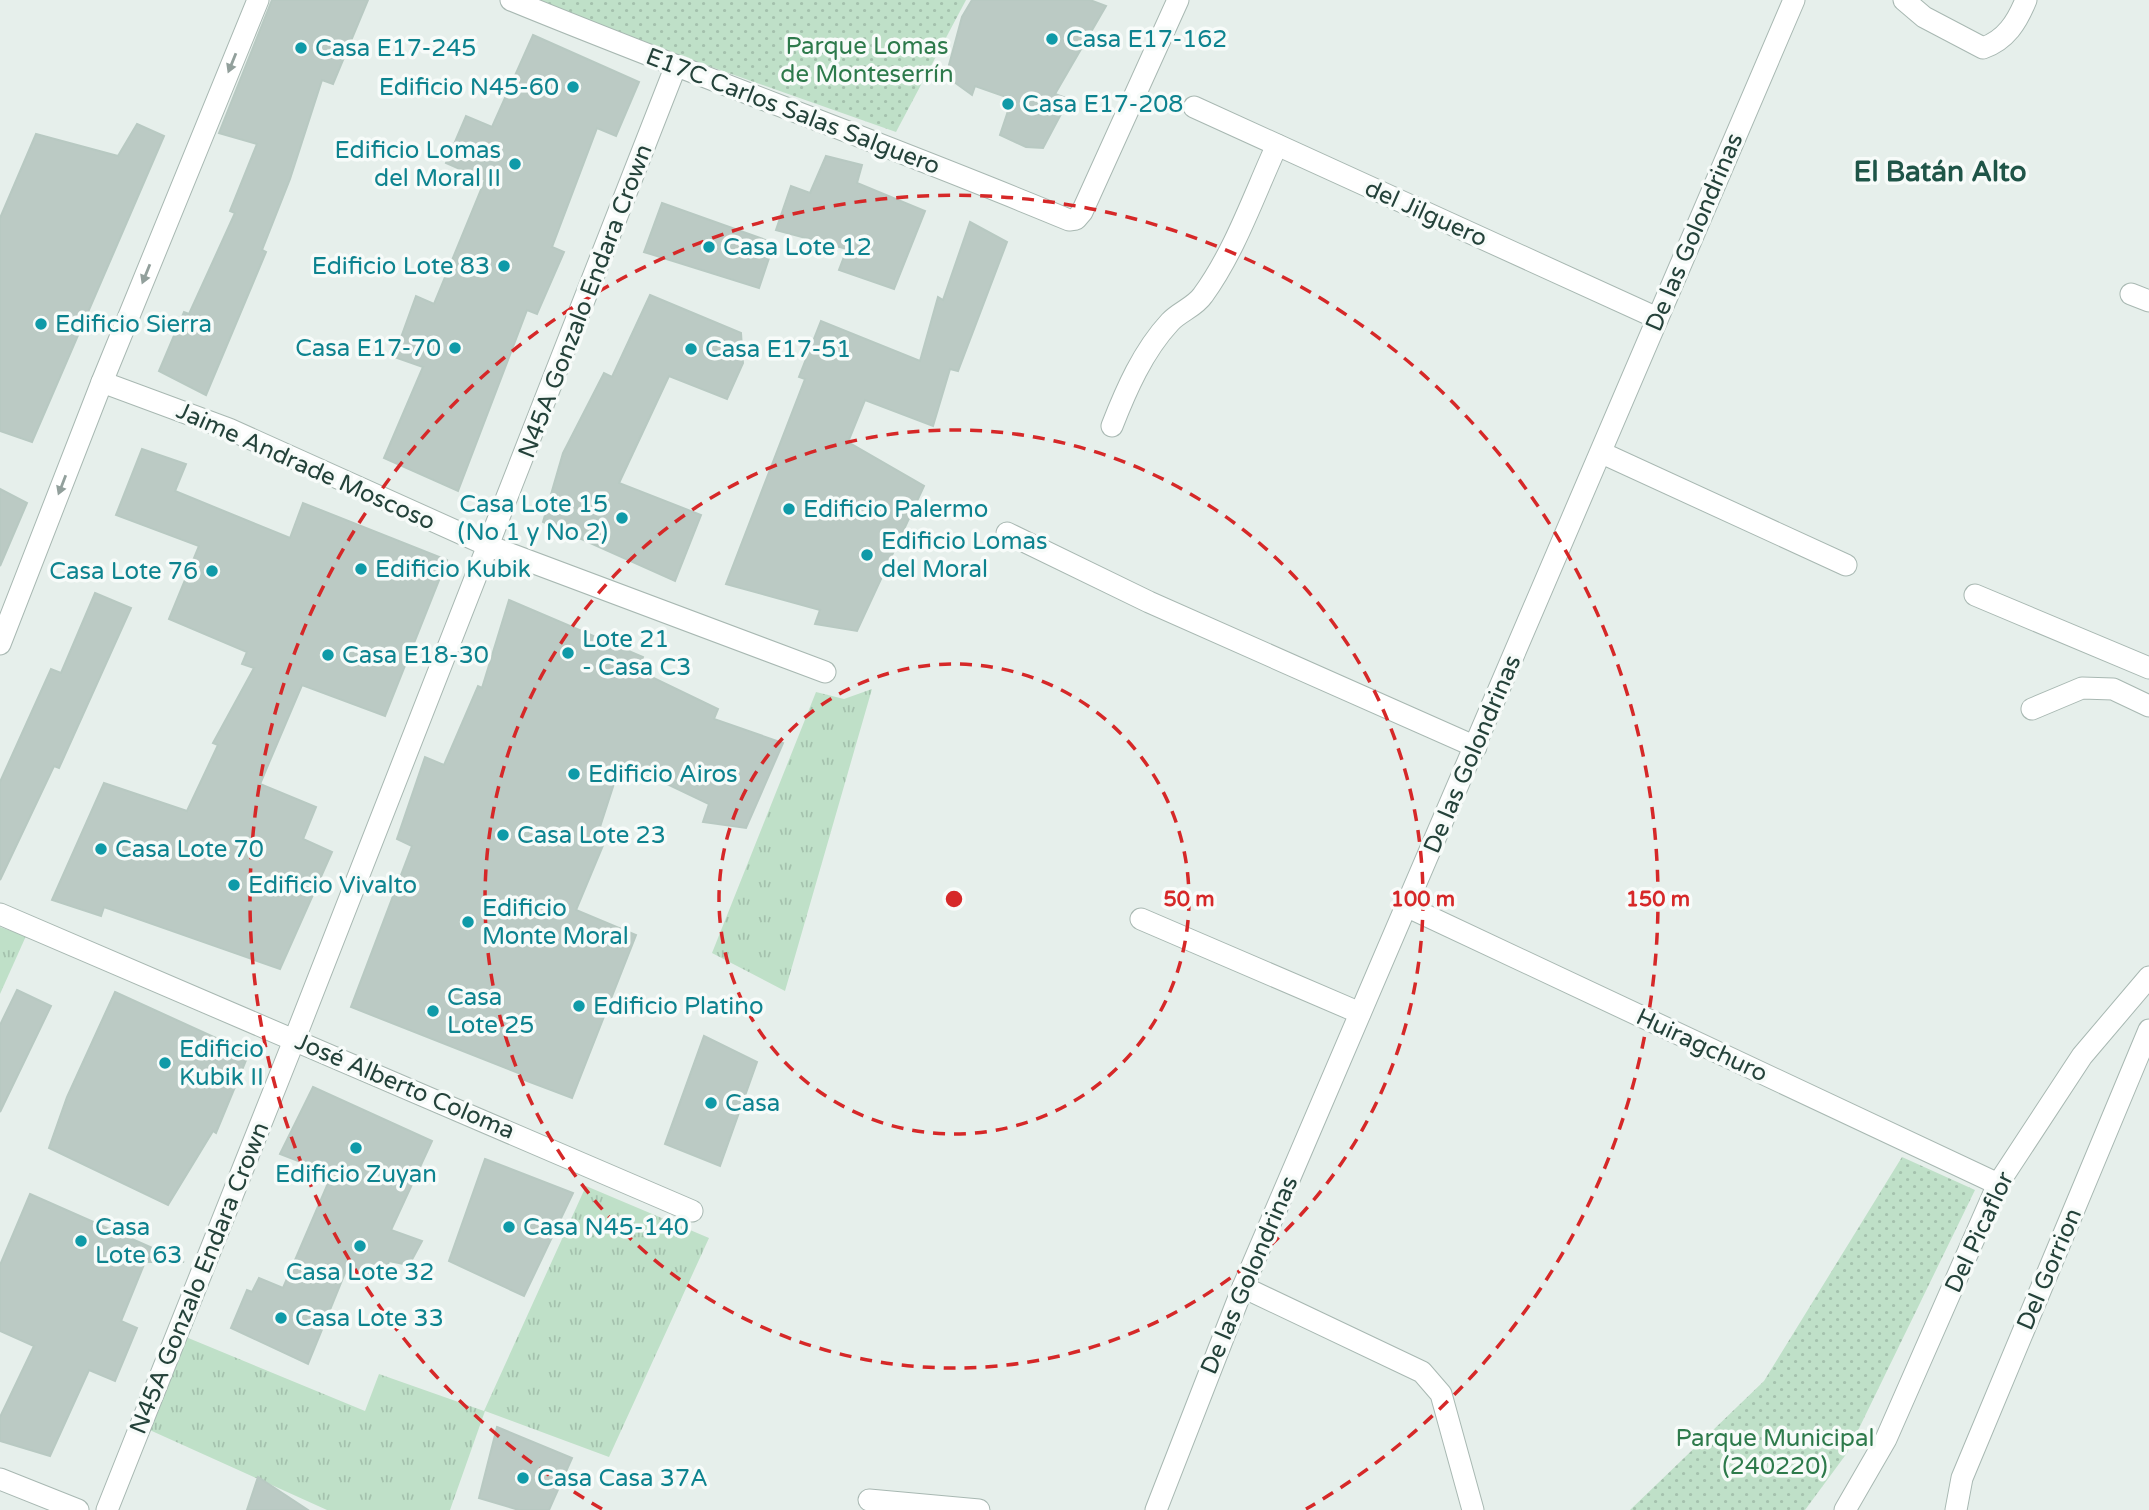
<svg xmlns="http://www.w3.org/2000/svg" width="2149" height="1510" font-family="'Varela Round',sans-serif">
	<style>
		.grass { fill: url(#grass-tufts) }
		.park { fill: url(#park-dots) }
		.building { fill: #bbcac4; stroke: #b8c9c2; stroke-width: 2 }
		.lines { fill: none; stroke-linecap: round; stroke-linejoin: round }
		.street-casing { stroke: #a8b8b2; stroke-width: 23 }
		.street { stroke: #fff; stroke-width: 21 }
		.oneway { fill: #92a09c }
		.ring { fill: none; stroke: #d62828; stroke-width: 3.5; stroke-dasharray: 12 9 }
		.culture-dot { fill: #0f9aa8; stroke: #f7fbf9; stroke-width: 2.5 }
		.labels { text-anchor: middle; stroke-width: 7; stroke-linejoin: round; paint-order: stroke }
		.culture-label { font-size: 24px; fill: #0d838f; stroke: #f7fbf9; text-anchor: start }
		.park-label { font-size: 24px; fill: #2d7a4b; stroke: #f7fbf9 }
		.street-label { font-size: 24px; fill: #24423a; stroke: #f7fbf9 }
		.quarter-label { font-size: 28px; font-weight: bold; fill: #1f5548; stroke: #f7fbf9 }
		.centre { fill: #d62828; stroke: #f7fbf9; stroke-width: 3.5 }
		.ring-label { font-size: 21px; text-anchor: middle; font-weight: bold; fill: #d62828; stroke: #f7fbf9; stroke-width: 7; stroke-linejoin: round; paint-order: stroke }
	</style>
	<defs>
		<pattern id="grass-tufts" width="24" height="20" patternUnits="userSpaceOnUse" patternTransform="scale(1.75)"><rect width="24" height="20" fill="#bfe0c8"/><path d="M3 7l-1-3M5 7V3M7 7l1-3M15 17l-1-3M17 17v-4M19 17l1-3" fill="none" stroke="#a4c1ad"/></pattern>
		<pattern id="park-dots" width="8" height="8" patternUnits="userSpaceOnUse" patternTransform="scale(1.75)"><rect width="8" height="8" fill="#bfe0c8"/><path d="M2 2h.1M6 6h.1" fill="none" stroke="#a4c1ad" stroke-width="1.8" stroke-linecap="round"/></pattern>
	</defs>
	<rect width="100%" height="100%" fill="#e6efeb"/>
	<g class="grass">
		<polygon points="872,689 785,991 712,953 816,692 844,699"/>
		<polygon points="0,927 26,936 0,994"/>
		<polygon points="586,1186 709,1238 609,1457 485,1411 450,1510 327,1510 143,1427 181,1335 365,1411 379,1374 484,1411"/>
	</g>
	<g class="park">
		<polygon points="521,0 966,0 896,132"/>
		<polygon points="1902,1157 1975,1190 1847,1453 1805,1510 1630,1510 1764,1381"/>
	</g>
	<g class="building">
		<polygon points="272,0 368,0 333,84 322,80 290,179 262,250 266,252 206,395 159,371 184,312 189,314 235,213 230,211 257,144 219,133"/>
		<polygon points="972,0 1090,0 1106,6 1055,94 1069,99 1043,148 1026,147 1000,135 1012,99 975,86 972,95 946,76 962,17"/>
		<polygon points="533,35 639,82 616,136 597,128 552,247 564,252 537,314 527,310 458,491 384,458 423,367 394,357 416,296 434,304 485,180 446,163 466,116 492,127"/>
		<polygon points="137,124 164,136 32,442 0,431 0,218 36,134 118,156"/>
		<polygon points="826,156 862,165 857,183 925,211 894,289 839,270 847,249 776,230 791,186 810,193"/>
		<polygon points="662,203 774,243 759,288 644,252"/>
		<polygon points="970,222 1007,242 958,371 950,369 933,426 865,400 848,442 924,486 857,631 815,624 820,610 726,584 805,379 799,377 821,321 920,361 938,297 943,300"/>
		<polygon points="650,295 741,333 743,363 727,399 669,376 619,483 701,515 675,581 543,522 563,453 604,373 612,377"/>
		<polygon points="142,449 186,464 175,491 290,538 303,503 447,560 385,716 302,685 260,784 316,807 303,839 332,852 280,969 104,907 101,916 52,900 104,783 187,811 218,745 213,743 254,668 242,664 247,652 169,619 199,546 116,515"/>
		<polygon points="0,489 27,503 0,566"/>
		<polygon points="95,593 131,608 59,768 54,766 0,880 0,782 51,669 61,673"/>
		<polygon points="509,600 643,657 639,671 718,709 714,719 783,743 746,828 703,822 709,804 621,762 600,827 609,831 576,910 636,935 572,1098 519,1078 521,1074 351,1007 412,846 397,839 425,757 444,765 478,686 482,688"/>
		<polygon points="17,990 51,1006 0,1112 0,1025"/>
		<polygon points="115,992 249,1053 216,1133 213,1131 168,1205 49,1148 67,1097"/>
		<polygon points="704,1036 757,1062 720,1166 665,1144"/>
		<polygon points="313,1087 432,1141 391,1230 422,1241 409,1265 389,1261 384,1281 347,1268 308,1364 231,1328 247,1290 252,1292 259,1278 283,1288 332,1174 280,1154"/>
		<polygon points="485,1159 573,1193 524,1296 449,1261"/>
		<polygon points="30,1194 184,1262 145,1262 121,1321 137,1328 115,1381 89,1370 50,1456 0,1441 0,1417 34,1346 0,1331 0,1265"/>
		<polygon points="497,1427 572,1458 549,1510 519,1510 479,1498"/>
		<polygon points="258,1477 308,1510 247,1510"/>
	</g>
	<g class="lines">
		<g class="street-casing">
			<g id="street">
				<path d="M511,0C696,76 884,143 1069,220L1076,219L1082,212L1178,0"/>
				<path d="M1904,0L1924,17L1983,48C2006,40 2017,22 2026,0"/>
				<polyline points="1194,107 1657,318"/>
				<polyline points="2131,294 2149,301"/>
				<polyline points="102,382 229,429 489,546 825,672"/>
				<path d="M1112,426C1126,390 1143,351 1170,322C1179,312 1195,307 1203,295C1235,251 1254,195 1277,145"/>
				<polyline points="1602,453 1846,565"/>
				<polyline points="1007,533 1149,602 1476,747"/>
				<polyline points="1975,595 2149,668"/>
				<polyline points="0,644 102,382 258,0"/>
				<polyline points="2032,709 2082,688 2113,689 2149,706"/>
				<polyline points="1406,906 1998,1184"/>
				<polyline points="0,914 692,1211"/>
				<polyline points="1141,919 1360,1013"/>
				<polyline points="1243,1287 1422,1372 1441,1394 1473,1510"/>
				<polyline points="0,1479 78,1510"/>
				<polyline points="869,1500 979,1510"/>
				<polyline points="107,1510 295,1038 675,68"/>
				<polyline points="1156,1510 1243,1287 1794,0"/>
				<polyline points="1845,1510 1886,1439 1998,1184 2082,1056 2149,977"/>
				<polyline points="1956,1510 1962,1478 2149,1030"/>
			</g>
		</g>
		<use href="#street" class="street"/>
	</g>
	<defs><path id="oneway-solid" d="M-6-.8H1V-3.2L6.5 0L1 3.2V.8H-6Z" transform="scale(1.75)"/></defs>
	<g class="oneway">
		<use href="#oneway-solid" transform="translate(232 63) rotate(112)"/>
		<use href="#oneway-solid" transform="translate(146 274) rotate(112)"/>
		<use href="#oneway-solid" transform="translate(62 485) rotate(111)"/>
	</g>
	<g class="ring">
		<circle cx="954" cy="899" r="235"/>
		<circle cx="954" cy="899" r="469"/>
		<path d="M602 1509A704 704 0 1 1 1306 1509"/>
	</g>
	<g class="culture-dot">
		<circle cx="1052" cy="39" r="7"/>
		<circle cx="301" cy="48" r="7"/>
		<circle cx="573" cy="87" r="7"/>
		<circle cx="1008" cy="104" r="7"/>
		<circle cx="515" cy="164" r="7"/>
		<circle cx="709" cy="247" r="7"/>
		<circle cx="504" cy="266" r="7"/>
		<circle cx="41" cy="324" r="7"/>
		<circle cx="455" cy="348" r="7"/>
		<circle cx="691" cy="349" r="7"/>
		<circle cx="789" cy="509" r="7"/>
		<circle cx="622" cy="518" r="7"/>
		<circle cx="867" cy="555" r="7"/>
		<circle cx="361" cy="569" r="7"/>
		<circle cx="212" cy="571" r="7"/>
		<circle cx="568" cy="653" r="7"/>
		<circle cx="328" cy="655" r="7"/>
		<circle cx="574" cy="774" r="7"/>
		<circle cx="503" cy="835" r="7"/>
		<circle cx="101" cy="849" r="7"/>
		<circle cx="234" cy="885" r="7"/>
		<circle cx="468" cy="922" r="7"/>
		<circle cx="579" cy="1006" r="7"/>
		<circle cx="433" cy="1011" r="7"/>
		<circle cx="165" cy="1063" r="7"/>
		<circle cx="711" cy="1103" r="7"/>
		<circle cx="356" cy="1148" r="7"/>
		<circle cx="509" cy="1227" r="7"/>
		<circle cx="81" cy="1241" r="7"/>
		<circle cx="360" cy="1246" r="7"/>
		<circle cx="281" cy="1318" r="7"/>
		<circle cx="523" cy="1478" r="7"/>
	</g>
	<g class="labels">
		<g class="culture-label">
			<text x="1066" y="47">Casa E17-162</text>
			<text x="315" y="56">Casa E17-245</text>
			<text x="559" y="95" text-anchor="end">Edificio N45-60</text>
			<text x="1022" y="112">Casa E17-208</text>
			<text x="501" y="158" text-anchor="end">Edificio Lomas<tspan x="501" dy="28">del Moral II</tspan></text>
			<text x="723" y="255">Casa Lote 12</text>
			<text x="490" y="274" text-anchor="end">Edificio Lote 83</text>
			<text x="55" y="332">Edificio Sierra</text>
			<text x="441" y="356" text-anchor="end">Casa E17-70</text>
			<text x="705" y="357">Casa E17-51</text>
			<text x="608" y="512" text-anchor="end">Casa Lote 15<tspan x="608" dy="28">(No 1 y No 2)</tspan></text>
			<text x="803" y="517">Edificio Palermo</text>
			<text x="881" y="549">Edificio Lomas<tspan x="881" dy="28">del Moral</tspan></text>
			<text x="375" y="577">Edificio Kubik</text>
			<text x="198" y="579" text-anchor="end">Casa Lote 76</text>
			<text x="582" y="647">Lote 21<tspan x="582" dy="28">- Casa C3</tspan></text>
			<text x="342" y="663">Casa E18-30</text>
			<text x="588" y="782">Edificio Airos</text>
			<text x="517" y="843">Casa Lote 23</text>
			<text x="115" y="857">Casa Lote 70</text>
			<text x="248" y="893">Edificio Vivalto</text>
			<text x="482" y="916">Edificio<tspan x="482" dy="28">Monte Moral</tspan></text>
			<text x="447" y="1005">Casa<tspan x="447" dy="28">Lote 25</tspan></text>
			<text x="593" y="1014">Edificio Platino</text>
			<text x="179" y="1057">Edificio<tspan x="179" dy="28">Kubik II</tspan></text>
			<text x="725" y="1111">Casa</text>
			<text x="356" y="1182" text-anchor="middle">Edificio Zuyan</text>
			<text x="95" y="1235">Casa<tspan x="95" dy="28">Lote 63</tspan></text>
			<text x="523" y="1235">Casa N45-140</text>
			<text x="360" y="1280" text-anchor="middle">Casa Lote 32</text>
			<text x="295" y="1326">Casa Lote 33</text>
			<text x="537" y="1486">Casa Casa 37A</text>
		</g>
		<g class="park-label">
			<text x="867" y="54">Parque Lomas<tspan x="867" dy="28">de Monteserrín</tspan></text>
			<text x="1775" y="1446">Parque Municipal<tspan x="1775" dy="28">(240220)</tspan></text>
		</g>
		<g class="street-label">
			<text transform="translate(793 111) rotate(21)" y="8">E17C Carlos Salas Salguero</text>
			<text transform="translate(1426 213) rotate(24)" y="8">del Jilguero</text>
			<text transform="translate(1694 232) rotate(-67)" y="8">De las Golondrinas</text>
			<text transform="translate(585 301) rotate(-69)" y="8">N45A Gonzalo Endara Crown</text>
			<text transform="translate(306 466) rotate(24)" y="8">Jaime Andrade Moscoso</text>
			<text transform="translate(1472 754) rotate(-67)" y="8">De las Golondrinas</text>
			<text transform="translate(1702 1045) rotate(25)" y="8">Huiragchuro</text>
			<text transform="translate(405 1086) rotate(23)" y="8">José Alberto Coloma</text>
			<text transform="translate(1979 1232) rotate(-65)" y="8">Del Picaflor</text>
			<text transform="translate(2049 1269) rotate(-67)" y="8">Del Gorrion</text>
			<text transform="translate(1249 1275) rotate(-67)" y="8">De las Golondrinas</text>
			<text transform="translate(199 1278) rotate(-68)" y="8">N45A Gonzalo Endara Crown</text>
		</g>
		<g class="quarter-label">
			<text x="1940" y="181">El Batán Alto</text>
		</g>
	</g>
	<circle cx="954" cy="899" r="10" class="centre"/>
	<g class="ring-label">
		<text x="1189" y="906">50 m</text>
		<text x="1423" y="906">100 m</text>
		<text x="1658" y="906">150 m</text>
	</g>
</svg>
